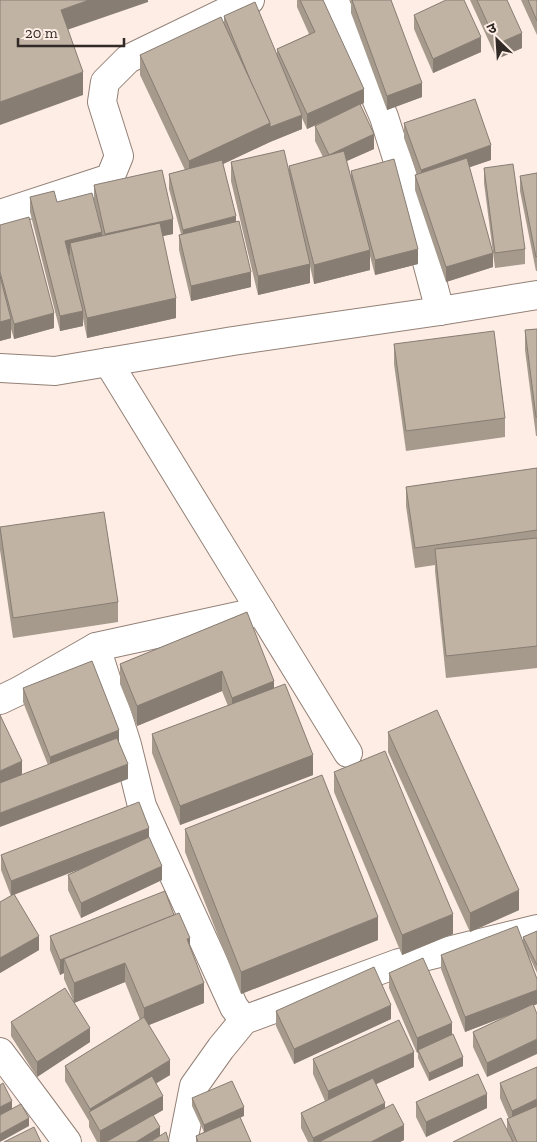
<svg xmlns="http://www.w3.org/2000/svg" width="537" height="1142" font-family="'Zilla Slab','Noto Sans Devanagari',serif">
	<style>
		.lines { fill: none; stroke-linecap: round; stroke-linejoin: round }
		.minor-casing { stroke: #938177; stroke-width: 30 }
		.minor { stroke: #fff; stroke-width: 28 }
		.wall { fill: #a69a8d }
		.shaded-wall { fill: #877d73 }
		.building { fill: #c1b3a4; stroke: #877d73 }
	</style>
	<rect width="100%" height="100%" fill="#fdede4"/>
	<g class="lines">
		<g class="minor-casing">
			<g id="minor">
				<polyline points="334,0 384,117 413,209 440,311"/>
				<polyline points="0,214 110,178 119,156 102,102 105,82 128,59 250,0"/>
				<polyline points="108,362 348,753"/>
				<polyline points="0,368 55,371 233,341 440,311 537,295"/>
				<polyline points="96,647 127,745 142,806 234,1007 244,1020"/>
				<polyline points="0,700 19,691 96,647 261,611"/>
				<polyline points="0,1052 67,1142"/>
				<polyline points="183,1142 194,1086 221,1048 244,1020 399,963 537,929"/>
			</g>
		</g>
		<use href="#minor" class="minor"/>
	</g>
	<g class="wall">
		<polygon points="297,0 323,0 364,103 360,105 374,149 346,161 351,179 351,171 418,264 375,275 370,256 370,270 314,284 310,266 310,283 258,295 231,181 231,162 289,172 289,166 323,157 315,141 315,126 342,113 307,129 302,118 302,129 270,142 223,164 251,287 191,301 179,250 179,235 181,234 169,189 169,174 185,170 140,75 140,55 224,23 224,16 277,54 277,49 309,34 297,7"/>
		<polygon points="351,0 391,0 422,97 387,110 351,13"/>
		<polygon points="470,0 507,0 522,48 497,59"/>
		<polygon points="521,0 537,0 537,35"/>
		<polygon points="414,15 481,52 433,73 414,29"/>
		<polygon points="404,123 491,160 469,167 493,267 446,282 415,190 415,175 417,174 404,138"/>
		<polygon points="484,168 525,249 525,264 495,268 484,183"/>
		<polygon points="537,173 537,271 536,271 520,191 520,176"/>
		<polygon points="94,185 173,234 162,236 176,318 87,338 83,318 83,326 60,331 30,212 30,197 57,202 98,216 94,200"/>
		<polygon points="0,225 54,328 14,339 11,329 11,338 0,341"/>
		<polygon points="537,329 537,436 536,436 525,350 525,330"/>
		<polygon points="394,344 505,418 505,437 406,451 394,364"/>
		<polygon points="537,468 537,668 446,678 435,571 435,565 415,568 406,506 406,487"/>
		<polygon points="0,527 118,602 118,622 13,638 0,550"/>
		<polygon points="247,612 274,688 313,775 180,825 152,753 152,734 228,706 222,691 137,726 120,684 120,664"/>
		<polygon points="23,688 119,742 128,779 48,765 23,702"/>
		<polygon points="388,732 519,910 470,932 388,752"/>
		<polygon points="334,772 453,934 402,955 334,792"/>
		<polygon points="185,829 378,940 241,994 185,852"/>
		<polygon points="149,838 162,880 81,918 68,890 68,875 81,868 14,894 39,950 0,973 0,902 14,894 11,896 1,870 1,855"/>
		<polygon points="174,915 190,946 204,1003 149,1025 170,1075 156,1083 163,1110 153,1116 149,1142 97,1142 89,1127 89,1121 65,1081 65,1066 140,1020 125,982 74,1003 90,1042 37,1077 11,1036 11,1022 73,1000 64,979 64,973 60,975 50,950 50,936"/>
		<polygon points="537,931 537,973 528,954 537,979 537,1004 533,1006 487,1077 473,1047 473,1032 512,1014 465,1032 441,969 441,955 523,943 523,937"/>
		<polygon points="389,973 452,1034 463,1066 429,1081 418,1058 418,1052 417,1053 389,988"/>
		<polygon points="276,1011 391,1019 294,1064 276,1026"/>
		<polygon points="313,1059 414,1067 376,1084 385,1108 404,1140 400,1142 308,1142 301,1128 301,1113 325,1101 313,1074"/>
		<polygon points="500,1083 537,1142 453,1142 507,1130 507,1119 509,1119 500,1098"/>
		<polygon points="192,1098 244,1116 240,1117 251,1142 196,1142 196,1136 204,1132 192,1106"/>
		<polygon points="416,1102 487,1108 426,1137 416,1117"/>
	</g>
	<g class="shaded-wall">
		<polygon points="89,0 148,0 148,2 61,32 61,10"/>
		<polygon points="522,33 522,48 497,59 497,44"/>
		<polygon points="481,37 481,52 433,73 433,59"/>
		<polygon points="83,72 83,95 0,125 0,102"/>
		<polygon points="422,83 422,97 387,110 387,96"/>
		<polygon points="364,89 364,103 307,129 307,114"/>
		<polygon points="302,115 302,129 270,142 270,127"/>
		<polygon points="270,123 270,142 189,180 189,161"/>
		<polygon points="374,134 374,149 329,169 329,155"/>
		<polygon points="491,145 491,160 421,184 421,170"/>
		<polygon points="236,216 236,231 183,244 183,230"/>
		<polygon points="173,219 173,234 105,248 105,234"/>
		<polygon points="102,232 102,247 70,243 70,255 65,256 65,241"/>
		<polygon points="418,249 418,264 375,275 375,260"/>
		<polygon points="370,250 370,270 314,284 314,265"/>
		<polygon points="493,253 493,267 446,282 446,267"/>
		<polygon points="310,264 310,283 258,295 258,276"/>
		<polygon points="251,272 251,287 191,301 191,286"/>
		<polygon points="176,298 176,318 87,338 87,318"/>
		<polygon points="83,311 83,326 60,331 60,316"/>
		<polygon points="54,313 54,328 14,339 14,324"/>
		<polygon points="11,319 11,338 0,341 0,322"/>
		<polygon points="222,671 222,691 137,726 137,706"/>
		<polygon points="274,681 274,700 232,717 232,698"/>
		<polygon points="119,730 119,745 50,771 50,757"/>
		<polygon points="313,755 313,775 180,825 180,806"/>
		<polygon points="22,761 22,775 0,786 0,771"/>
		<polygon points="128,764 128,779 0,827 0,813"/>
		<polygon points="149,828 149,842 11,896 11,881"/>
		<polygon points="162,866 162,880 81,918 81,903"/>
		<polygon points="519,890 519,910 470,932 470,913"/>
		<polygon points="453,914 453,934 402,955 402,935"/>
		<polygon points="174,915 64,959 64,973 60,975 60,960"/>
		<polygon points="378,917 378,940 241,994 241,972"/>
		<polygon points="39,936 39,950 0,973 0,958"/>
		<polygon points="190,938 190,957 187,939"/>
		<polygon points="125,963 125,982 74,1003 74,983"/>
		<polygon points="204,983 204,1003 144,1027 144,1008"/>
		<polygon points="537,990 537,1004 465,1032 465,1017"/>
		<polygon points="391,1005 391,1019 294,1064 294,1049"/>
		<polygon points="452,1023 452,1038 418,1050 418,1052 417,1053 417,1038"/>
		<polygon points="90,1028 90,1042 37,1077 37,1062"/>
		<polygon points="537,1039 537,1054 487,1077 487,1063"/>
		<polygon points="414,1052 414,1067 328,1106 328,1091"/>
		<polygon points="463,1057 463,1066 429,1081 429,1073"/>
		<polygon points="170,1060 170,1075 94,1121 90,1115 90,1109"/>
		<polygon points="487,1094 487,1108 426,1137 426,1122"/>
		<polygon points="163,1096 163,1110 107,1142 100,1142 100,1131"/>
		<polygon points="537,1099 537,1114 512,1125 512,1111"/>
		<polygon points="12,1101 12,1116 0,1122 0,1107"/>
		<polygon points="385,1103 385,1118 335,1142 313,1142 313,1138"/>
		<polygon points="244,1107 244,1116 204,1133 204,1125"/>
		<polygon points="29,1118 29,1126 0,1142 0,1134"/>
		<polygon points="404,1125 404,1140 400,1142 371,1142"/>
		<polygon points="160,1127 160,1136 149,1142 136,1142"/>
	</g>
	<g class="building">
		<polygon points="0,0 89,0 61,10 83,72 0,102"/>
		<polygon points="300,0 323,0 364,89 307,114 277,49 315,32"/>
		<polygon points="352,0 391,0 422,83 387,96"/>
		<polygon points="446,0 464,0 481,37 433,59 414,15"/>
		<polygon points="477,0 507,0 522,33 497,44"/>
		<polygon points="528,0 537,0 537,21"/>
		<polygon points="255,2 302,115 270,127 270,123 251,82 224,16"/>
		<polygon points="221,17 270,123 189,161 140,55"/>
		<polygon points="475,99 491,145 421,170 404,123"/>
		<polygon points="360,104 374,134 329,155 315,126"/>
		<polygon points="284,150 310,264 258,276 231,162"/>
		<polygon points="344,151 370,250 314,265 289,166"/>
		<polygon points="467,158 493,253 446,267 415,175"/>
		<polygon points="394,159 418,249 375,260 351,171"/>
		<polygon points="222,160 236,216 183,230 169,174"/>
		<polygon points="513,164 525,249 495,253 484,168"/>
		<polygon points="162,170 173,219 105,234 94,185"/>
		<polygon points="537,173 537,256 536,257 520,176"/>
		<polygon points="54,191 57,202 92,193 102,232 65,241 83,311 60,316 30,197"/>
		<polygon points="29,217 54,313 14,324 0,272 0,225"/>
		<polygon points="239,221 251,272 191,286 179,235"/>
		<polygon points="160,223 176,298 87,318 70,243"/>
		<polygon points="0,276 11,319 0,322"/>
		<polygon points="537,329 537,417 536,417 525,330"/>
		<polygon points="494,331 505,418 406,431 394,344"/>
		<polygon points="537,468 537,530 415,548 406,487"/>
		<polygon points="104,512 118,602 13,618 0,527"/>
		<polygon points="537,538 537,646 446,656 435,549"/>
		<polygon points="247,612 274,681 232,698 222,671 137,706 120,664"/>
		<polygon points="92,661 119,730 50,757 23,688"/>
		<polygon points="285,684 313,755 180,806 152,734"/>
		<polygon points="437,710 519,890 470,913 388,732"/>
		<polygon points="0,715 22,761 0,771"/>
		<polygon points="117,738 128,764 0,813 0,783"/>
		<polygon points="385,751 453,914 402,935 334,772"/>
		<polygon points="322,775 378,917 241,972 185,829"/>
		<polygon points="139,802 149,828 11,881 1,855"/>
		<polygon points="149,837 162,866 81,903 68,875"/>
		<polygon points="165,891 174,915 60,960 50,936"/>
		<polygon points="14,894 39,936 0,958 0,902"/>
		<polygon points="179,913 190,938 187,939 204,983 144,1008 125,963 74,983 64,959"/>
		<polygon points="517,926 537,979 537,990 465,1017 441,955"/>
		<polygon points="537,931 537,965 523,937"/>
		<polygon points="423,958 452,1023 417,1038 389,973"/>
		<polygon points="374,967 391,1005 294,1049 276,1011"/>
		<polygon points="65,988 90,1028 37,1062 11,1022"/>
		<polygon points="533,1004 537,1014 537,1039 487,1063 473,1032"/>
		<polygon points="144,1017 170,1060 90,1109 65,1066"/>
		<polygon points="399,1020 414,1052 328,1091 313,1059"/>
		<polygon points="453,1034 463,1057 429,1073 418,1050"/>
		<polygon points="537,1067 537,1099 512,1111 500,1083"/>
		<polygon points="478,1074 487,1094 426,1122 416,1102"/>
		<polygon points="152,1076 163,1096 100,1131 89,1112"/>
		<polygon points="373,1078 385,1103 313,1138 301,1113"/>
		<polygon points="232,1081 244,1107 204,1125 192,1098"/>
		<polygon points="3,1083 12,1101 0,1107 0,1085"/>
		<polygon points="21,1104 29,1118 0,1134 0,1115"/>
		<polygon points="393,1104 404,1125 371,1142 319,1142"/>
		<polygon points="537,1106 537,1142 517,1142 507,1119"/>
		<polygon points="153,1115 160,1127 136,1142 106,1142"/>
		<polygon points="240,1117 251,1142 198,1142 196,1136"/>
		<polygon points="501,1118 513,1142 453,1142"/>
		<polygon points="34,1127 41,1142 4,1142"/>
		<polygon points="166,1132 169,1142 150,1142"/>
	</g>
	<g transform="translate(497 40) rotate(335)" stroke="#fdede4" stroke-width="4" paint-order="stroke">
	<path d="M0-4L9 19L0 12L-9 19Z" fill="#312a26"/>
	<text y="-8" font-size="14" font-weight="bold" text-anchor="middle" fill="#312a26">उ</text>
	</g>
	<path d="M18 38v8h106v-8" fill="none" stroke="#312a26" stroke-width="2.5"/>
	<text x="25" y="38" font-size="15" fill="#312a26" stroke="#fdede4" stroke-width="4" paint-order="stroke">20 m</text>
</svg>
